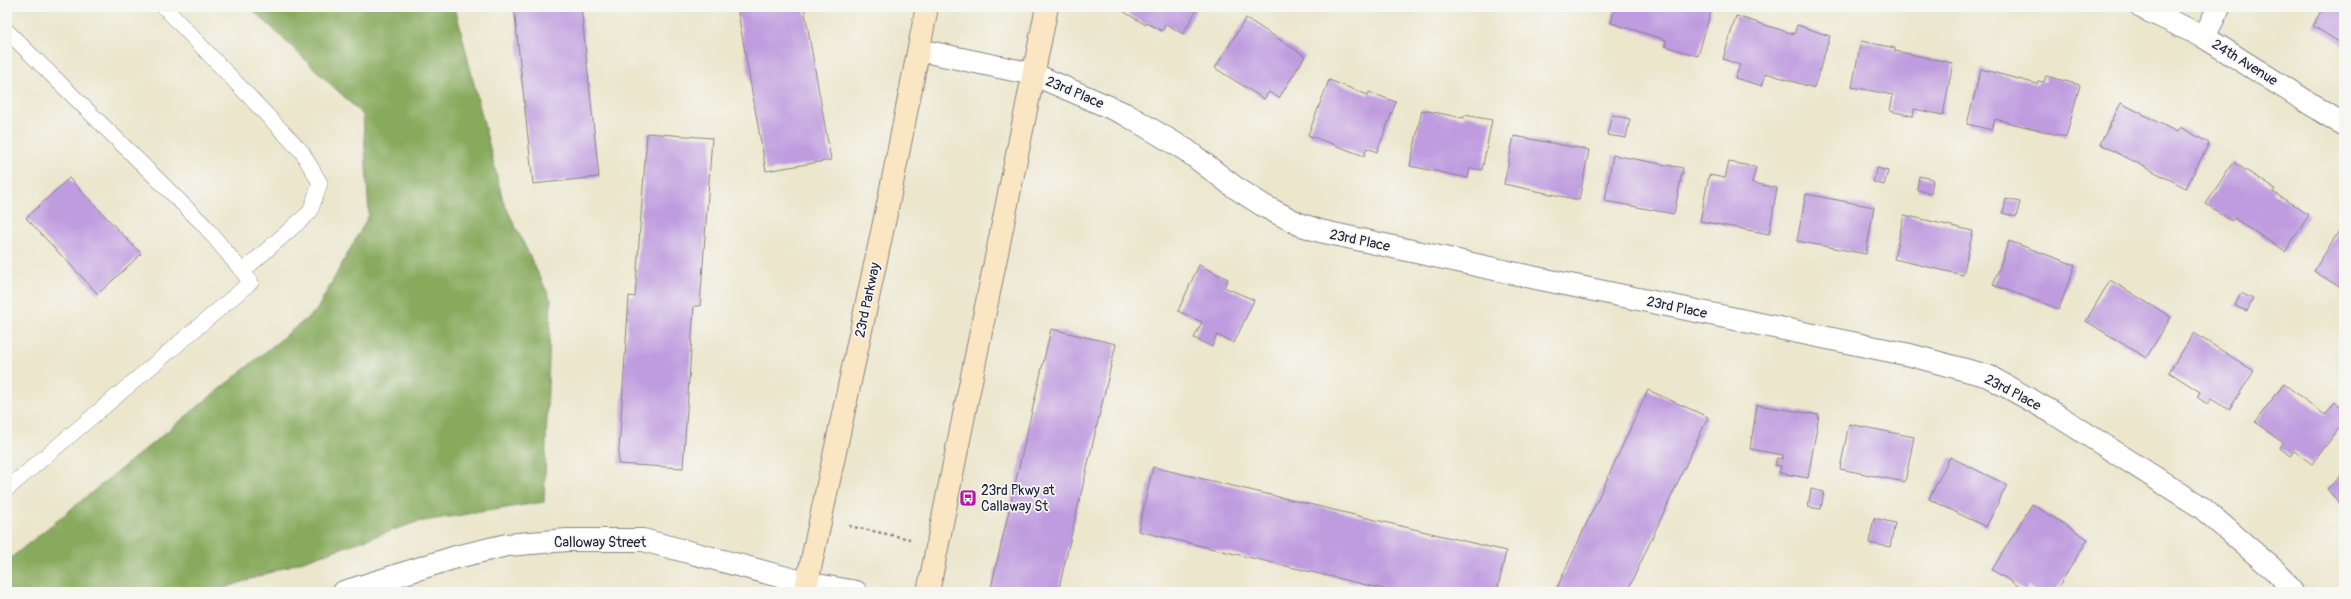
<svg xmlns="http://www.w3.org/2000/svg" width="2351" height="599" font-family="Pangolin,sans-serif">
	<style>
		.forest { fill: #88aa5d; stroke: #55664c }
		.building { fill: #bf9bdf }
		.lines { fill: none; stroke-linecap: round; stroke-linejoin: round }
		.lane-casing { stroke: #868484; stroke-width: 16 }
		.street-casing { stroke: #868484; stroke-width: 24 }
		.secondary-casing { stroke: #868484; stroke-width: 24 }
		.path { stroke: #868484; stroke-width: 2.5; stroke-dasharray: 3 3; stroke-linecap: butt }
		.lane { stroke: #fff; stroke-width: 15 }
		.street { stroke: #fff; stroke-width: 22 }
		.secondary { stroke: #fbe6c4; stroke-width: 22 }
		.labels { text-anchor: middle; stroke-width: 3.5; stroke-linejoin: round; paint-order: stroke }
		.street-label { font-size: 14px; fill: #22223b; stroke: #f6f6f2 }
		.poi-label { font-size: 14px; fill: #22223b; stroke: #f6f6f2; text-anchor: start }
	</style>
	<rect width="100%" height="100%" fill="#f6f6f2"/>
	<filter id="ink" filterUnits="userSpaceOnUse"><feTurbulence type="fractalNoise" baseFrequency=".025" numOctaves="2"/><feDisplacementMap in="SourceGraphic" scale="8" xChannelSelector="R" yChannelSelector="G"/><feConvolveMatrix kernelMatrix="1 2 1 2 8 2 1 2 1" color-interpolation-filters="sRGB"/></filter>
	<filter id="wash" filterUnits="userSpaceOnUse"><feTurbulence type="fractalNoise" baseFrequency=".012" numOctaves="4" result="noise"/><feDisplacementMap in="SourceGraphic" scale="16" xChannelSelector="R" yChannelSelector="G"/><feGaussianBlur stdDeviation="0.9" result="paint"/><feColorMatrix in="noise" values="0 0 0 0 0 0 0 0 0 0 0 0 0 0 0 0 0 1.4 0 .05"/><feComposite in="paint" operator="in"/></filter>
	<g filter="url(#wash)">
		<rect width="100%" height="100%" fill="#ebe6cc"/>
		<polygon class="forest" points="250,7 455,7 503,201 551,300 544,502 417,522 213,592 7,592 7,561 316,311 369,215 363,115"/>
		<g id="blocks">
			<g class="building">
				<polygon points="514,7 581,7 599,177 533,184"/>
				<polygon points="737,7 804,7 831,160 766,171"/>
				<polygon points="1116,7 1198,7 1183,34 1166,24 1162,31 1147,23 1146,25"/>
				<polygon points="1615,7 1712,7 1698,56 1665,46 1666,40 1611,23"/>
				<polygon points="2323,7 2344,7 2344,45 2313,26"/>
				<polygon points="1736,16 1794,34 1797,25 1830,36 1814,88 1766,73 1762,86 1735,78 1740,65 1723,59"/>
				<polygon points="1246,18 1305,56 1279,98 1269,92 1264,99 1215,68"/>
				<polygon points="1861,41 1895,48 1895,51 1953,63 1943,115 1914,109 1913,116 1890,111 1893,95 1852,87"/>
				<polygon points="1981,69 2037,84 2038,81 2044,82 2046,76 2080,85 2066,137 1995,119 1992,130 1967,124"/>
				<polygon points="1329,80 1368,95 1369,92 1396,102 1377,152 1367,148 1364,156 1308,135"/>
				<polygon points="2121,103 2177,132 2180,127 2209,143 2186,188 2100,144"/>
				<polygon points="1422,110 1464,118 1465,115 1492,120 1482,170 1470,168 1468,178 1410,166"/>
				<polygon points="1612,115 1630,119 1626,138 1607,135"/>
				<polygon points="647,133 712,138 700,306 694,306 683,468 618,464 629,296 635,297"/>
				<polygon points="1514,136 1589,150 1579,200 1504,184"/>
				<polygon points="1613,155 1683,168 1674,214 1605,201"/>
				<polygon points="1729,162 1756,167 1752,183 1777,188 1769,234 1700,221 1709,175 1725,178"/>
				<polygon points="2233,162 2275,189 2273,192 2309,215 2285,252 2234,218 2232,221 2206,204"/>
				<polygon points="1877,168 1888,171 1884,185 1873,182"/>
				<polygon points="1919,176 1933,179 1931,193 1917,190"/>
				<polygon points="69,178 141,254 98,294 26,218"/>
				<polygon points="1806,194 1874,207 1866,254 1797,241"/>
				<polygon points="2006,199 2020,202 2016,217 2003,213"/>
				<polygon points="1904,215 1973,231 1963,275 1894,259"/>
				<polygon points="2342,226 2344,227 2344,290 2314,271"/>
				<polygon points="2009,241 2075,265 2059,309 1993,285"/>
				<polygon points="1199,265 1228,279 1224,287 1254,300 1234,343 1217,335 1212,347 1194,338 1202,322 1178,311"/>
				<polygon points="2110,280 2171,317 2146,358 2086,321"/>
				<polygon points="2241,293 2253,299 2247,311 2235,306"/>
				<polygon points="1051,329 1116,344 1058,592 990,592"/>
				<polygon points="2194,333 2254,371 2229,410 2211,399 2207,404 2197,397 2200,392 2169,372"/>
				<polygon points="2284,384 2325,415 2335,402 2344,409 2344,422 2312,464 2294,451 2290,456 2280,448 2283,443 2255,422"/>
				<polygon points="1648,390 1708,417 1627,592 1555,592"/>
				<polygon points="1757,405 1819,415 1808,478 1779,473 1781,466 1775,465 1777,458 1782,459 1783,455 1750,449"/>
				<polygon points="1849,424 1914,437 1905,482 1840,469"/>
				<polygon points="1950,457 2007,485 1986,527 1929,499"/>
				<polygon points="1153,467 1506,551 1497,592 1396,592 1138,531"/>
				<polygon points="2344,473 2344,508 2327,489"/>
				<polygon points="1811,489 1824,492 1821,509 1808,507"/>
				<polygon points="2032,504 2088,539 2055,592 2037,592 2028,586 2025,590 1992,570"/>
				<polygon points="1874,518 1895,523 1890,547 1869,543"/>
			</g>
		</g>
	</g>
	<g filter="url(#ink)">
		<use href="#blocks" fill-opacity="0" stroke="#868484" stroke-width="1"/>
		<g class="lines">
			<g class="lane-casing">
				<g id="lane">
					<polyline points="164,7 302,152 320,183 310,212 243,271"/>
					<polyline points="7,31 204,225 251,282 7,489"/>
				</g>
			</g>
			<g class="street-casing">
				<g id="street">
					<polyline points="2141,7 2204,37 2344,125"/>
					<polyline points="2204,37 2219,7"/>
					<polyline points="919,50 1033,74 1125,114 1186,150 1233,186 1264,206 1299,224 1320,231 1536,278 1910,355 1988,376 2052,412 2201,507 2280,575 2292,592"/>
					<polyline points="344,592 456,557 507,545 567,540 643,540 806,583 856,592"/>
				</g>
			</g>
			<g class="secondary-casing">
				<g id="secondary">
					<polyline points="805,592 888,204 927,7"/>
					<polyline points="928,592 1047,7"/>
				</g>
			</g>
			<polyline class="path" points="849,526 910,539"/>
			<use href="#lane" class="lane"/>
			<use href="#street" class="street"/>
			<use href="#secondary" class="secondary"/>
		</g>
	</g>
	<defs>
		<g id="bus-square" transform="scale(0.9)"><rect x="-9" y="-9" width="18" height="18" rx="4" fill="#b5179e" stroke="#f6f6f2"/><path d="M-5-6H5V4H4V6H2V4H-2V6H-4V4H-5ZM-3.5-4V0h7V-4ZM-3.5 1.2v1.5H-2V1.2ZM2 1.2v1.5H3.5V1.2Z" fill="#fff"/></g>
	</defs>
	<g fill-rule="evenodd">
		<use href="#bus-square" x="968" y="498"/>
	</g>
	<g class="labels">
		<g class="street-label">
			<text transform="translate(2245 62) rotate(32)" y="5">24th Avenue</text>
			<text transform="translate(1075 92) rotate(23)" y="5">23rd Place</text>
			<text transform="translate(1360 240) rotate(12)" y="5">23rd Place</text>
			<text transform="translate(867 300) rotate(-78)" y="5">23rd Parkway</text>
			<text transform="translate(1677 307) rotate(12)" y="5">23rd Place</text>
			<text transform="translate(2013 392) rotate(28)" y="5">23rd Place</text>
			<text x="600" y="547">Calloway Street</text>
		</g>
		<g class="poi-label">
			<text x="981" y="495">23rd Pkwy at<tspan x="981" dy="16">Callaway St</tspan></text>
		</g>
	</g>
	<rect width="2351" height="599" fill="none" stroke="#f6f6f2" stroke-width="24"/>
</svg>
